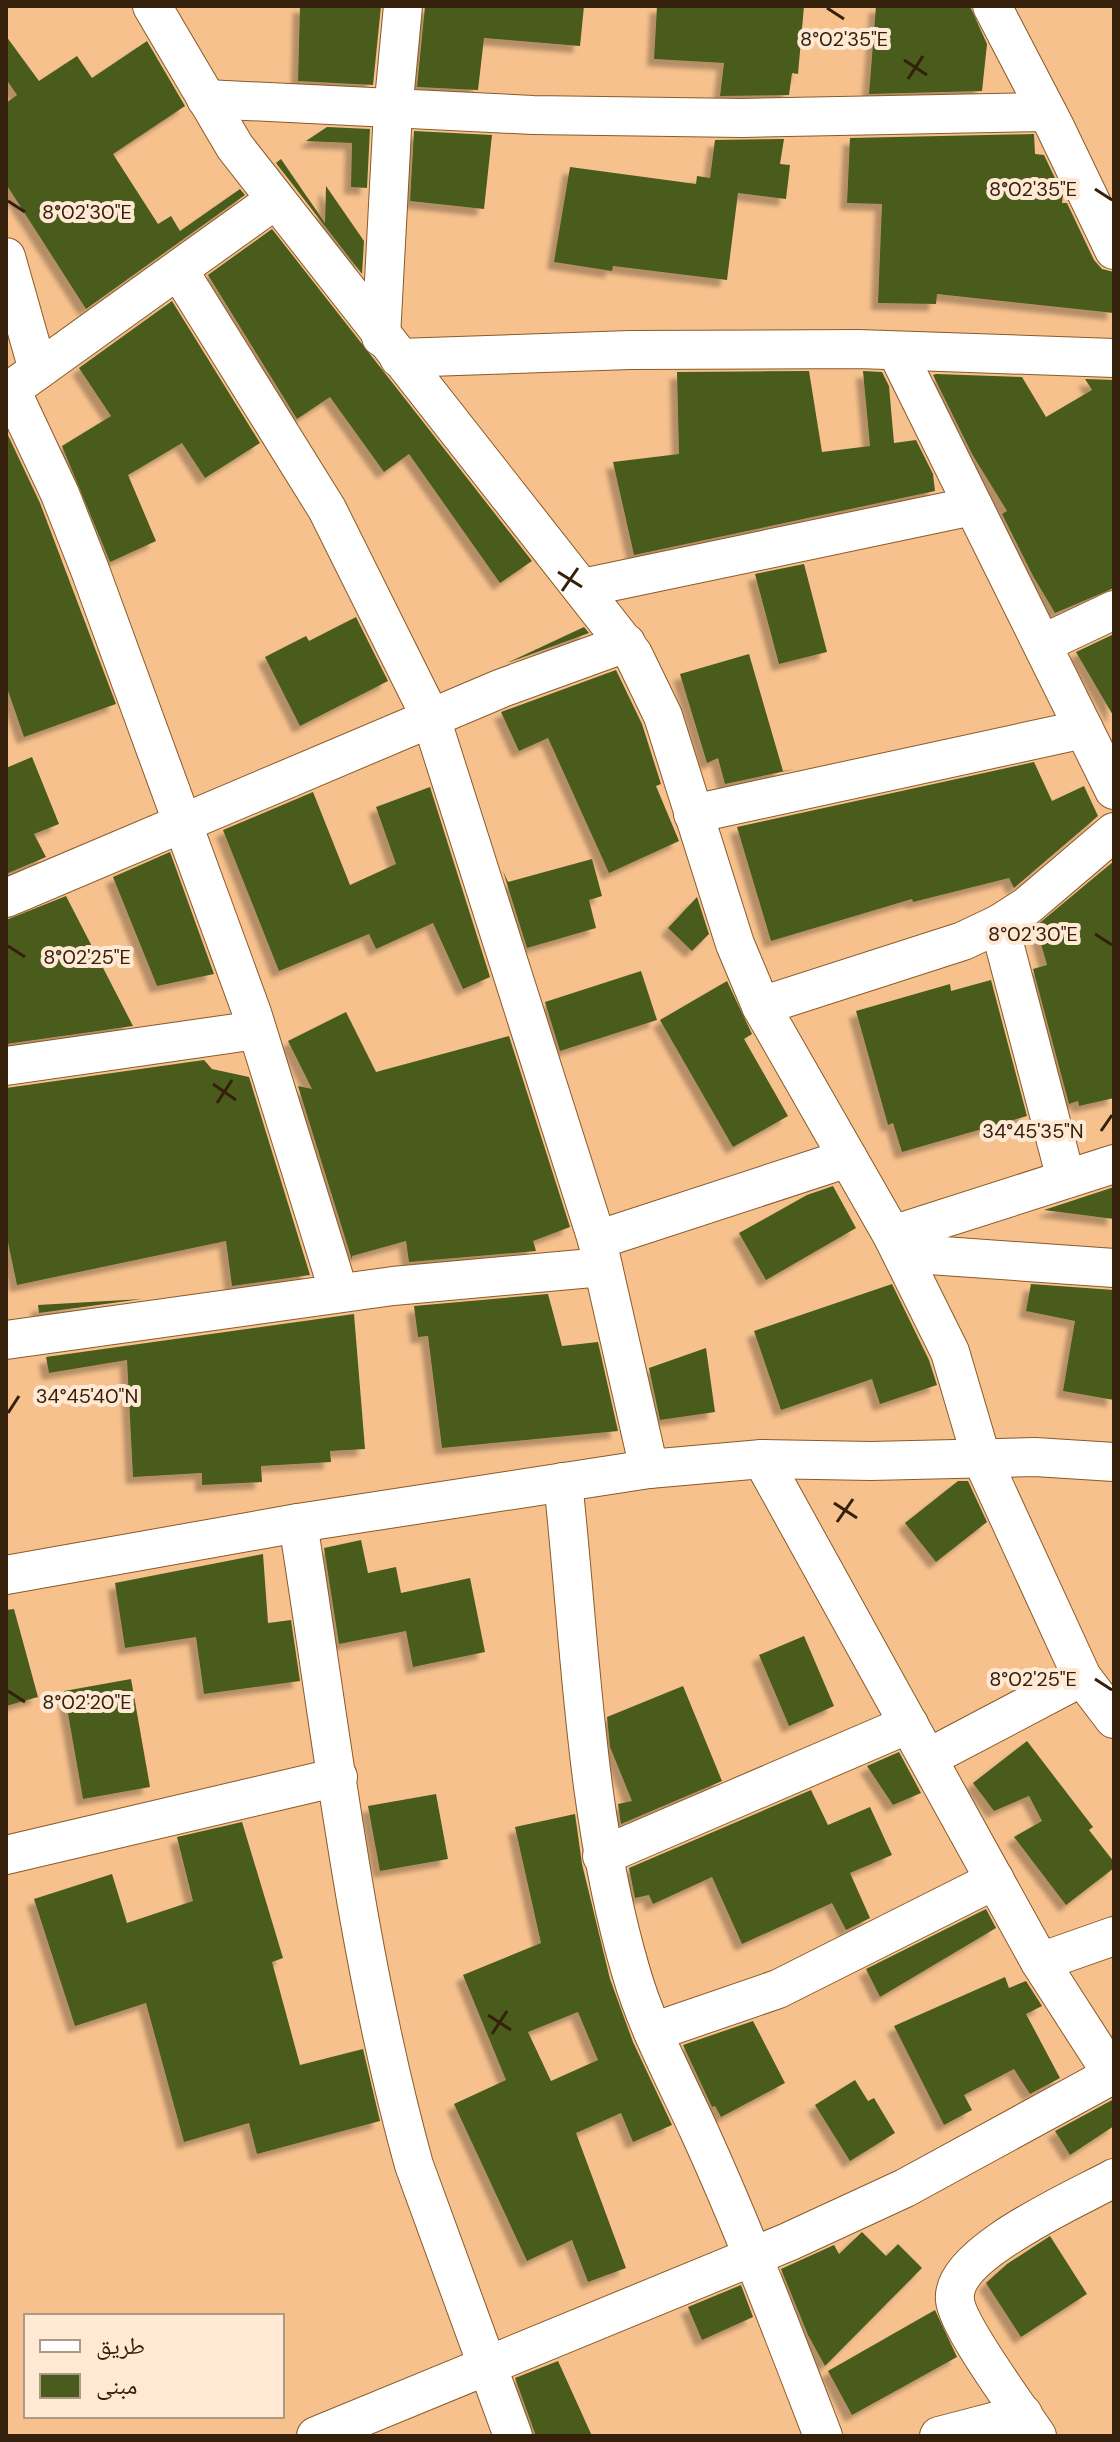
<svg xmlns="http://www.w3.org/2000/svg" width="1120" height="2442" font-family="'DM Sans','Noto Naskh Arabic',sans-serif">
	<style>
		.building { fill: #495c1e; fill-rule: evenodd; filter: url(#shadow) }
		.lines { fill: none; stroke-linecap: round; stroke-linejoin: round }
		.minor-casing { stroke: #8a5a28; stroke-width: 40 }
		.minor { stroke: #fff; stroke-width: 38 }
		.ticks { fill: none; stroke: #34200b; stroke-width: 3 }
		.ticks-label { font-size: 20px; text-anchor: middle; fill: #34200b; stroke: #ffe9d5; stroke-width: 8; stroke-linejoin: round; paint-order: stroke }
	</style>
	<defs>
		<filter id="shadow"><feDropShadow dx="-7" dy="7" stdDeviation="2" flood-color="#0004"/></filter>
	</defs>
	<rect width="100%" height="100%" fill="#f6c18d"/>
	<g class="building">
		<polygon points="300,6 381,6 373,85 298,81"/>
		<polygon points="425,6 584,6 580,46 484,38 478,90 417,87"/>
		<polygon points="657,6 804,6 798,74 792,73 789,95 720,96 724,63 654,59"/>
		<polygon points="876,6 970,6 987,44 982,91 869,94"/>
		<polygon points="6,36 39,81 77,56 92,78 147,41 185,106 113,154 158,224 171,216 180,231 240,189 245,195 86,309 6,184 6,103 17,95 6,79"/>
		<polygon points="327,127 370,129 367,188 351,187 352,143 306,141"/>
		<polygon points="414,131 492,135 484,209 410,201"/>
		<polygon points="1034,134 1035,154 1044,155 1063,195 1062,203 1067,203 1094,260 1102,269 1114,272 1114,313 937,294 936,304 878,303 882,204 847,203 850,138"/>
		<polygon points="784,139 780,164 790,165 786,199 738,193 727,280 613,266 612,271 554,262 570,167 696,184 697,176 710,178 715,140"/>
		<polygon points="281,159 325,223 326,186 364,241 362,274 276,163"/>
		<polygon points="272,229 532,561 500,583 409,454 384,472 330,397 297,419 208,275"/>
		<polygon points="172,301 260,443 205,478 182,443 128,475 156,541 110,562 62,446 111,416 79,368"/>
		<polygon points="809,371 822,452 870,446 863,371 882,372 889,386 894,443 916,440 933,474 935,491 634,555 613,462 679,454 677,372"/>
		<polygon points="936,374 1022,377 1046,417 1092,390 1085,379 1114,380 1114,588 1055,613 1033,576 1002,514 1007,511 972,454 933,375"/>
		<polygon points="6,431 40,503 116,704 24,737 6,685"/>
		<polygon points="804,564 827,652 779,664 755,574"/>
		<polygon points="356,617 388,681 300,726 265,657 306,636 309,641"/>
		<polygon points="584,627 589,633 507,663"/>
		<polygon points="1114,634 1114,717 1076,652"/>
		<polygon points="749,654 783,771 795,769 725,784 718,758 707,763 680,674"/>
		<polygon points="616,670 642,724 661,784 656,786 679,841 609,873 548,738 519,751 501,712"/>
		<polygon points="32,757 59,824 34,834 46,857 6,874 6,768"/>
		<polygon points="1034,762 1052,801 1084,786 1098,816 1014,888 1009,878 913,902 912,899 771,941 737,827"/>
		<polygon points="430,787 490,977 463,989 433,923 376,949 369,934 279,971 223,830 313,792 350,885 396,864 376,807"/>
		<polygon points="170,852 214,974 157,986 113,877"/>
		<polygon points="592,859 602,896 589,900 596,928 527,948 503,871 508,882"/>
		<polygon points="1114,861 1114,1098 1079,1106 1078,1101 1069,1104 1033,969 1047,965 1036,926"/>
		<polygon points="66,896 133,1026 6,1044 6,920"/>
		<polygon points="697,897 709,934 692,951 668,928"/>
		<polygon points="641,971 657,1020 560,1051 545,1002"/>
		<polygon points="991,980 1027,1116 902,1152 893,1123 888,1125 856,1011 950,984 951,991"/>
		<polygon points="727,981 752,1034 744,1039 788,1116 733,1147 660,1020"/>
		<polygon points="346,1012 376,1072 509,1036 570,1227 533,1241 536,1251 409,1262 406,1241 352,1256 352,1260 298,1086 312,1089 288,1041"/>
		<polygon points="204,1060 212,1069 249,1077 310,1275 232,1286 226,1241 17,1285 6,1233 6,1088"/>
		<polygon points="833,1186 856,1228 766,1280 739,1233 807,1195"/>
		<polygon points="1114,1187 1114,1219 1044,1210"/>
		<polygon points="892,1284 929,1360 937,1385 880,1404 872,1379 781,1410 754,1331"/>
		<polygon points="1031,1284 1114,1290 1114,1400 1063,1391 1075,1321 1026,1311"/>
		<polygon points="548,1294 562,1346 598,1342 618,1431 442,1448 428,1336 418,1337 414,1306"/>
		<polygon points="142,1299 39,1313 38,1305"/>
		<polygon points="354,1314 365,1449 330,1451 331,1462 261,1466 262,1482 202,1485 202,1473 133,1477 127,1360 49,1373 46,1357"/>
		<polygon points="706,1348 715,1412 660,1420 649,1368"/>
		<polygon points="958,1481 968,1481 987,1522 936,1562 905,1523"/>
		<polygon points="361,1540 368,1573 396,1567 401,1593 470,1578 485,1652 413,1667 406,1631 339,1644 324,1548"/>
		<polygon points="263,1554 268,1623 291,1620 300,1681 204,1694 196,1637 125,1648 115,1583"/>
		<polygon points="14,1609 38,1697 6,1706 6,1610"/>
		<polygon points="804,1636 834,1706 789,1726 759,1655"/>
		<polygon points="131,1679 150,1787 83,1799 64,1691"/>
		<polygon points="683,1686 722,1781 621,1824 618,1804 632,1801 610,1747 607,1717"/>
		<polygon points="1027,1741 1093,1827 1089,1830 1114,1862 1114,1868 1066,1905 1014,1837 1042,1821 1029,1796 994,1811 973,1783"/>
		<polygon points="899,1752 921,1793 893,1805 867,1766"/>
		<polygon points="811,1790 828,1825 870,1807 892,1855 850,1873 870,1918 846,1930 832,1903 742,1944 712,1877 653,1904 649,1895 635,1898 629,1868"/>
		<polygon points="436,1794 448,1859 380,1871 368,1806"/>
		<path d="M575,1814L582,1864L610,1979L633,2042L672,2125L633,2142L621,2113L576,2133L626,2268L588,2282L572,2240L527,2261L454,2104L506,2080L463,1975L541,1943L515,1827ZM578,2012L598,2060L551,2081L528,2032Z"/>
		<polygon points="242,1822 283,1958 272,1962 300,2065 363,2049 380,2121 257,2154 249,2123 184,2142 146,2003 75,2026 34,1899 112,1874 127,1923 193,1901 177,1837"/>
		<polygon points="986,1909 996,1928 880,1997 866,1969"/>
		<polygon points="1005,1977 1009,1988 1026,1981 1042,2006 1026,2014 1060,2078 1030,2094 1014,2069 964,2095 972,2110 944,2125 894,2026"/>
		<polygon points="753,2021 785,2083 721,2117 715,2106 712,2107 683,2045"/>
		<polygon points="855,2080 868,2101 874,2098 895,2133 850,2161 815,2105"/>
		<polygon points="1114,2099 1114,2126 1070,2155 1055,2131"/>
		<polygon points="862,2232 886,2256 898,2244 922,2268 825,2366 808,2335 781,2269 834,2245 839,2254"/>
		<polygon points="1050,2236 1087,2294 1021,2337 986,2283 1007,2264"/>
		<polygon points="741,2285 753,2317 702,2340 688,2307"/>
		<polygon points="935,2310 957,2357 852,2415 828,2371"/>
		<polygon points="558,2361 592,2436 536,2436 515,2378"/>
	</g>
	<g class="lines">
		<g class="minor-casing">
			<g id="minor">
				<polyline points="152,6 235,147 633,654 663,716 735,944 761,1006 892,1235 950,1352 981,1457 1082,1677 1114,1719"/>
				<polyline points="992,6 1054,125 1114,250"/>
				<polyline points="206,99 533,115 742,118 1047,112"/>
				<polyline points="6,257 38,370"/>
				<polyline points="179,271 327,509 431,718 597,1240 649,1469"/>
				<polyline points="381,337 393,111 403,6"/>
				<polyline points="897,352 1114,790"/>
				<polyline points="399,358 630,350 858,349 1114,358"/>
				<polyline points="11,390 60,494 90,570 252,1013 339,1293"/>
				<polyline points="6,393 275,200"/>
				<polyline points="582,588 973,506"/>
				<polyline points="1042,644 1114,610"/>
				<polyline points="693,814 1084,729"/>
				<polyline points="6,898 502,688 626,643"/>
				<polyline points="999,924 1066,1179"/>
				<polyline points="761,1006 963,941 999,924 1027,906 1114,832"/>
				<polyline points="6,1066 257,1030"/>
				<polyline points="892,1235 1114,1164"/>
				<polyline points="597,1240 848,1158"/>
				<polyline points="901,1253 1114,1268"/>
				<polyline points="6,1340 393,1286 603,1267"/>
				<polyline points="762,1459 1040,1962 1114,2077"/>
				<path d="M563,1482C581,1647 584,1812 631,1972C647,2028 676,2080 700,2133C745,2232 784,2335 823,2436"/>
				<path d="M298,1523C332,1737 356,1956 414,2165L513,2436"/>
				<polyline points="6,1575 298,1523 649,1469 762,1459 871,1461 1035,1457 1114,1462"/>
				<polyline points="928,1758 1082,1677"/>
				<polyline points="6,1855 338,1777"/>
				<polyline points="602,1856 909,1724"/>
				<polyline points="1040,1962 1114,1936"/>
				<polyline points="653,2032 778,1989 995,1880"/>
				<polyline points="316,2436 788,2242 905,2188 1112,2075"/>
				<polyline points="939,2436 1023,2414"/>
				<path d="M1037,2436C1020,2410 957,2326 955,2300C950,2253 1078,2198 1114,2178"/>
			</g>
		</g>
		<use href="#minor" class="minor"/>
	</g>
	<path class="ticks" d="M827,8L844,19M904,60L927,75M908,79L923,56M1095,189L1112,200M8,201L25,212M558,572L582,587M562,591L578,568M1095,934L1112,945M8,946L25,957M213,1084L236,1100M217,1103L232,1080M1101,1131L1112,1115M8,1413L19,1396M834,1503L857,1518M837,1522L853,1499M1095,1679L1112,1690M8,1691L25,1702M488,2015L511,2030M492,2034L507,2011"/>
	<g class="ticks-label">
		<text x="844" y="46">8°02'35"E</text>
		<text x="1033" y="196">8°02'35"E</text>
		<text x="87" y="219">8°02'30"E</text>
		<text x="1033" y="941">8°02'30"E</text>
		<text x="87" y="964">8°02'25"E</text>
		<text x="1033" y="1138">34°45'35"N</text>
		<text x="87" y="1403">34°45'40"N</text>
		<text x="1033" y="1686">8°02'25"E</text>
		<text x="87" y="1709">8°02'20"E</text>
	</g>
	<rect width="1120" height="2442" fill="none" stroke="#34200b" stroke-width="16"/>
	<rect x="24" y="2314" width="260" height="104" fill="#ffe9d5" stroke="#ae9984" stroke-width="2"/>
	<rect x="40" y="2340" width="40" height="12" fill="#ffffff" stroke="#ae9984" stroke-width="2"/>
	<text x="96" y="2354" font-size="24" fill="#34200b">طريق</text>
	<rect x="40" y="2374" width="40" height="24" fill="#495c1e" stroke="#ae9984" stroke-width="2"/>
	<text x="96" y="2394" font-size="24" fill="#34200b">مبنى</text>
</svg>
